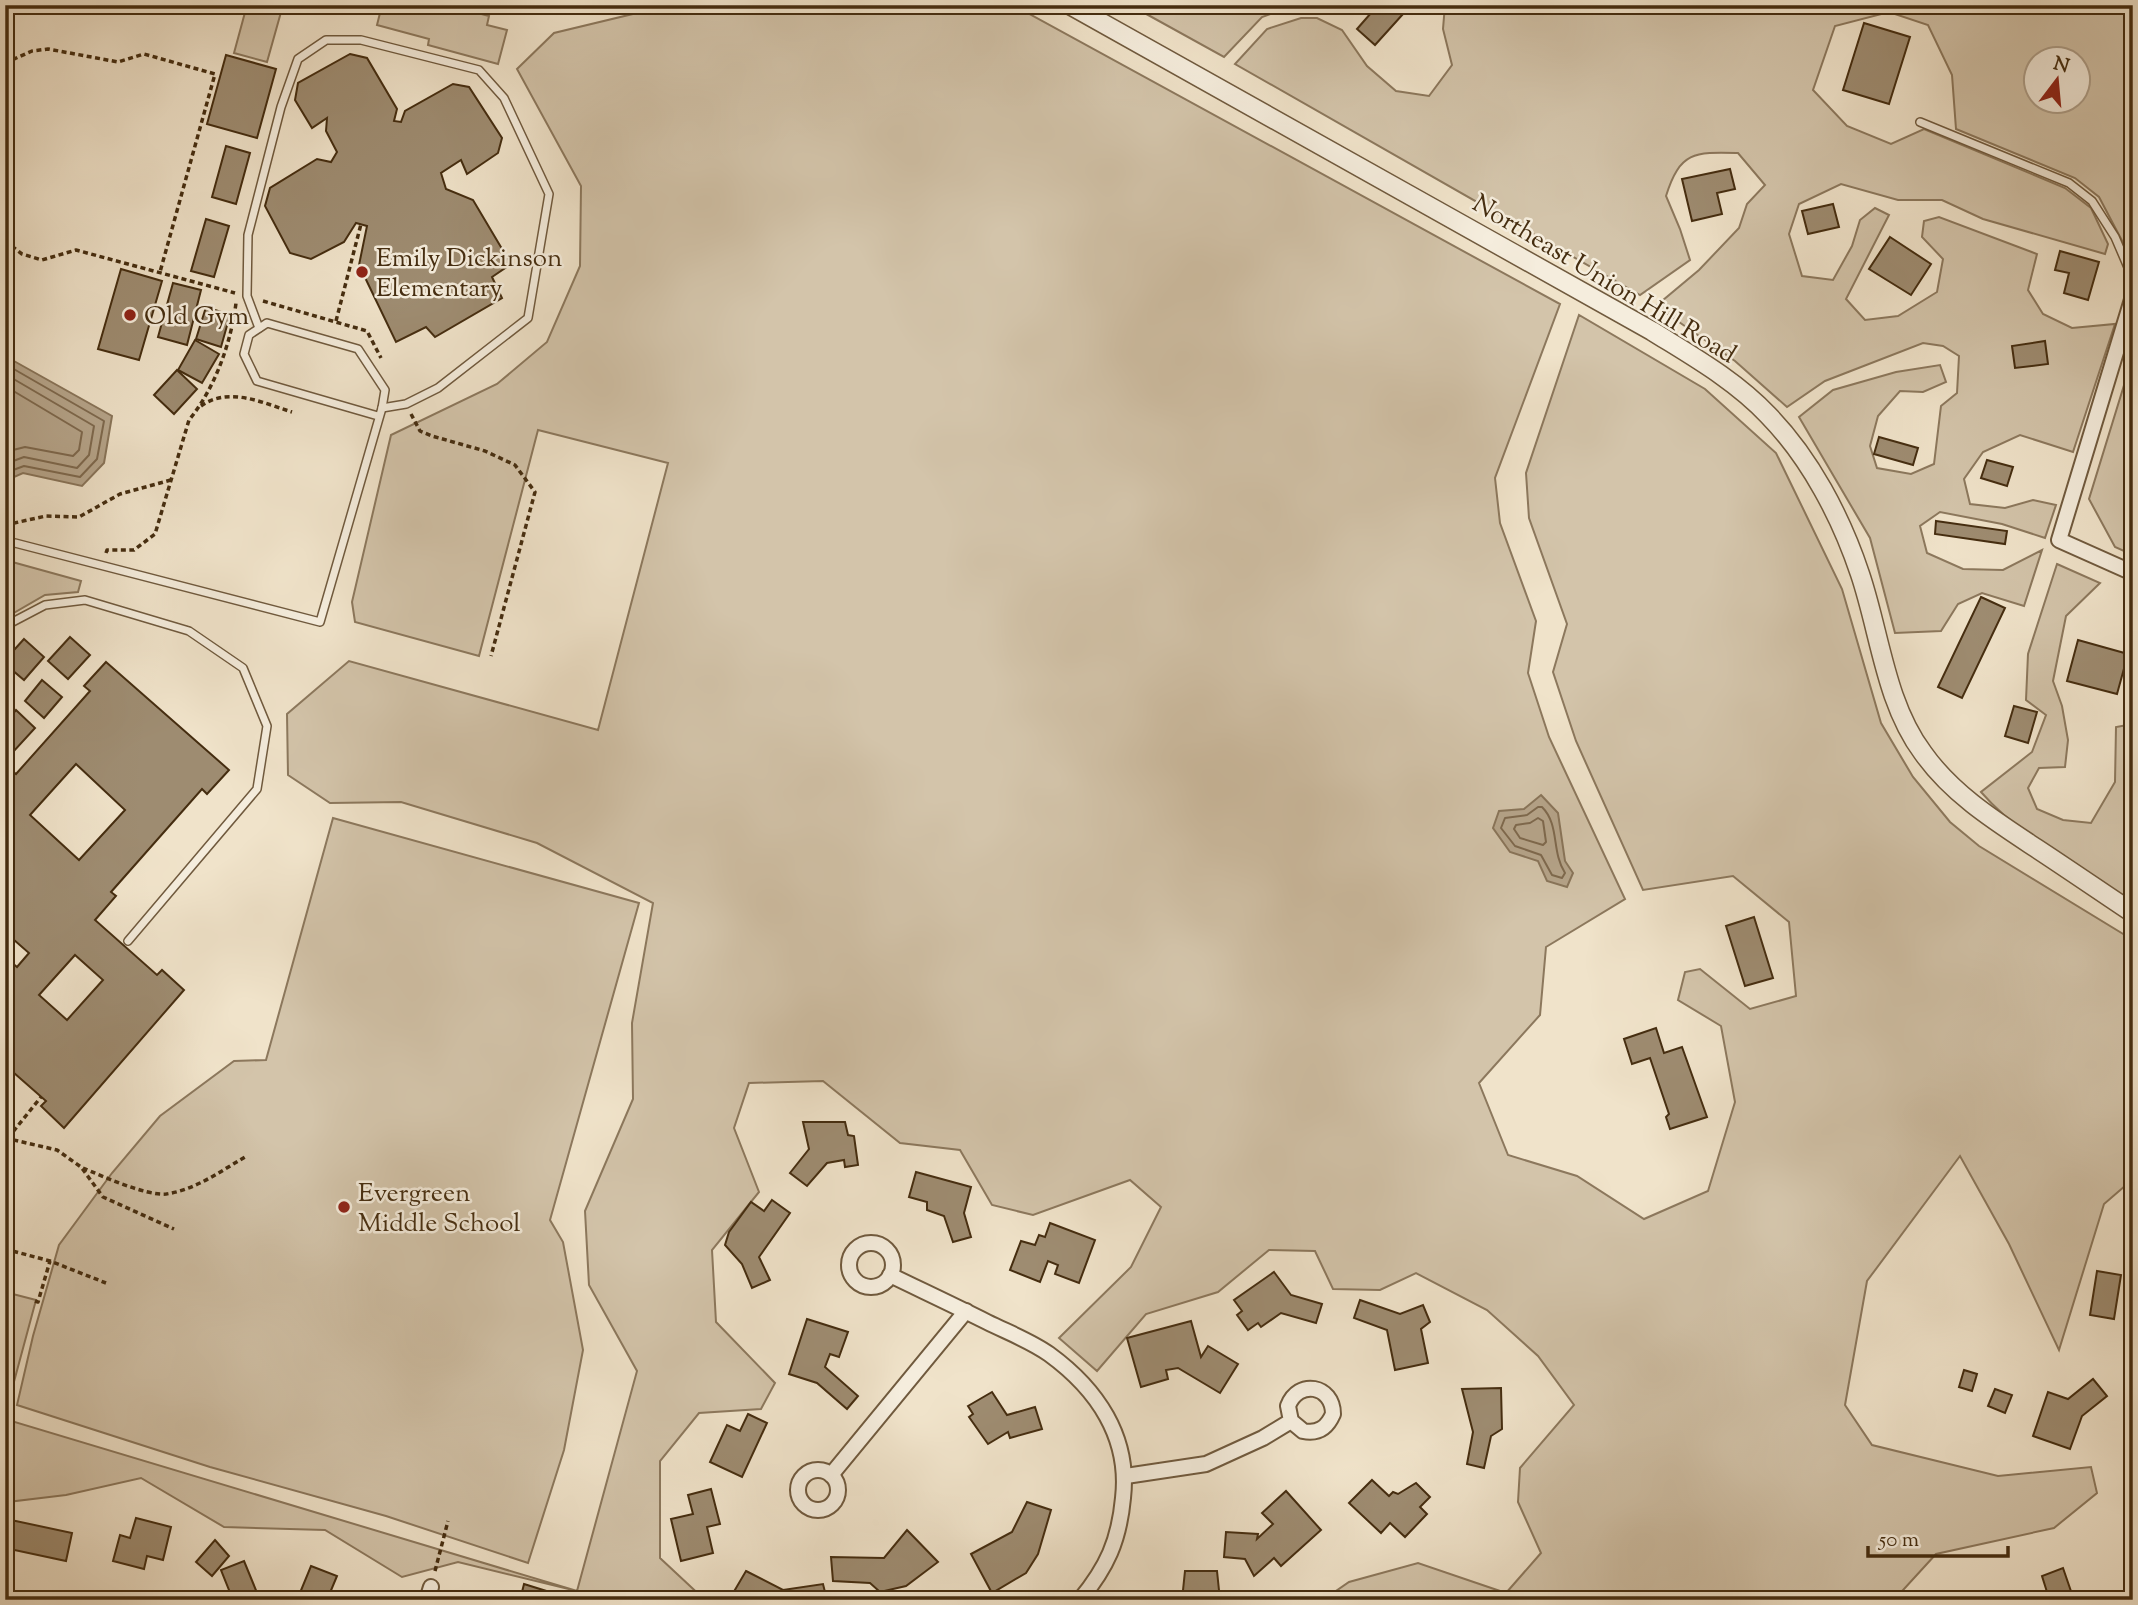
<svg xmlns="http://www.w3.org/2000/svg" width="2138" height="1605" font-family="'Sorts Mill Goudy',serif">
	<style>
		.green { fill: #d3c4aa; stroke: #8c785d; stroke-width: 2; fill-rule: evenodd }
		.water { fill: #b6a58b; stroke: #89755a; stroke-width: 2 }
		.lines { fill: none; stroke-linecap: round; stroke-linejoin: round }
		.shore { stroke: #7e694e; stroke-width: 2 }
		.building { fill: #9e8c71; stroke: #452d10; stroke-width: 2; fill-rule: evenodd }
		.service-casing { stroke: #705a3e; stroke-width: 10 }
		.minor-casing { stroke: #705a3e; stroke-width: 18 }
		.tertiary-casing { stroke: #705a3e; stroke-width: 21 }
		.path { stroke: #452d10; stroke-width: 3.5; stroke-dasharray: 5 3.5; stroke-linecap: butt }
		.service { stroke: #f5eddd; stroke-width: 7 }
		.minor { stroke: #f5eddd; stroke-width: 14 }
		.tertiary { stroke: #f5eddd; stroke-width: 18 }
		.poi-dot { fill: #8f2418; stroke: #f5eddd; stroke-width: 2.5 }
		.labels { text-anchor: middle; stroke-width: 5; stroke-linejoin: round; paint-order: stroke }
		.poi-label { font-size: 26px; fill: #452d10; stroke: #f5eddd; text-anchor: start }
		.street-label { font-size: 26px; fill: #452d10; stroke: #f5eddd }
	</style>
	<rect width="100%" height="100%" fill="#f0e3ca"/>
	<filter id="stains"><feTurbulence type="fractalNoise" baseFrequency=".00286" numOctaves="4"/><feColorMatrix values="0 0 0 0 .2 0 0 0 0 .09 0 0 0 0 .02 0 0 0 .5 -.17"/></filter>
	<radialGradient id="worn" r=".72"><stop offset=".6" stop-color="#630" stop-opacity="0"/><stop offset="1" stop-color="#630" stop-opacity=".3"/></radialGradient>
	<g class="green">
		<polygon points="247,5 283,5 267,62 234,53"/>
		<polygon points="382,5 447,5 489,16 487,25 507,30 498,64 428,45 429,39 377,25"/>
		<polygon points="649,5 1013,5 1560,304 1495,478 1500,523 1536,621 1528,673 1549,737 1625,899 1546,947 1540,1015 1479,1083 1508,1155 1577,1176 1644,1219 1708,1191 1735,1102 1721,1026 1678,1000 1685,972 1700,969 1750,1009 1796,996 1789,922 1733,876 1643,890 1576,741 1553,672 1567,624 1529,518 1526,473 1579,315 1705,389 1776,453 1842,589 1881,723 1913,777 1950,822 1979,846 2133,940 2133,1179 2104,1204 2059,1350 2009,1244 1960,1156 1867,1281 1845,1405 1872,1445 1998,1476 2091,1467 2097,1493 2054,1528 1936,1554 1894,1600 1323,1600 1349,1582 1418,1563 1506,1593 1541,1553 1518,1502 1520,1468 1574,1405 1538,1356 1487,1310 1416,1273 1380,1290 1333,1289 1315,1251 1269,1250 1218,1292 1146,1314 1097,1371 1059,1338 1131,1267 1161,1207 1130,1180 1033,1215 992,1205 960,1150 900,1143 823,1081 749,1083 734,1128 759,1192 712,1250 716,1322 775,1383 761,1409 699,1413 660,1461 660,1558 705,1600 576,1600 577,1591 458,1562 402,1577 325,1530 224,1527 141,1478 66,1495 8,1502 5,1517 5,1419 577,1591 637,1371 589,1285 585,1211 633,1099 632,1023 653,903 537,843 401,802 330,803 288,775 287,714 349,661 598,730 668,463 538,430 479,656 355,622 352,602 391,435 497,384 547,342 580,266 581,186 517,69 554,33 641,12"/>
		<polygon points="1130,5 1296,5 1262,17 1224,57"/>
		<path d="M1445,5H2133V256L2129,254L2099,197L2075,178L1956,129L1952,75L1928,25L1889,12L1835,26L1813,90L1847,126L1891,144L1924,129L2065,188L2091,208L2108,244L2105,254L1983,219L1942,200H1898L1841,184L1799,204L1789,234L1802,276L1833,280L1852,246L1860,220L1875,208L1889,215L1846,299L1865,320L1898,316L1937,292L1943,259L1922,237L1924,221L1939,217L2037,254L2028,290L2043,314L2072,328L2115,324L2073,452L2020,435L1983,452L1964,479L1970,504L2005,508L2033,500L2056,505L2045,538L2002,524L1940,512L1920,526L1927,553L1963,569L2003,570L2042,550L2024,606L1982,593L1958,604L1941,631L1895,633L1870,538L1799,417L1833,390L1896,372L1940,365L1946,382L1923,392L1900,391L1878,416L1870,446L1877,468L1911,474L1934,464L1941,406L1957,393L1959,356L1943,346L1923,343L1825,381L1787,407L1735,361L1656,306L1699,270L1739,228L1747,204L1765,185L1738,153C1695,152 1680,151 1666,196L1680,229L1690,260L1640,295L1235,64L1267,29L1301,18H1317L1342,30L1367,66L1396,91L1429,96L1452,65L1443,29ZM2036,60H2078V102H2036Z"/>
		<polygon points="2129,369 2133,369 2133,555 2115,547 2089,499"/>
		<polygon points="5,560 81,581 78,592 45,595 5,618"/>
		<path d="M2057,564L2100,583L2066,616L2053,681L2062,706L2068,740L2065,767L2039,768L2028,788L2037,809L2063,820L2091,823L2115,782L2116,727L2133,724V902C2083,871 2019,836 1981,792L2032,752L2046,715L2026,700L2028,654Z"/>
		<polygon points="333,818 639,903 550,1220 563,1242 583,1350 564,1450 528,1563 386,1516 210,1467 17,1405 33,1336 59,1245 112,1173 160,1116 234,1061 266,1060"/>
		<polygon points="5,1292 36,1300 8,1404 5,1403"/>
	</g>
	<g class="water">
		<polygon points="5,356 112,416 104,463 82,486 23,473 5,481"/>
		<polygon points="1541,795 1558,813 1565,861 1573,873 1567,887 1547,881 1538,861 1510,852 1493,828 1499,811 1524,809"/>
	</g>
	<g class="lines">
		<g class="shore">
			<polyline points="5,364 104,421 97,459 80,477 24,466 5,473"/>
			<polyline points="5,374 94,426 89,455 77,468 24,457 5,464"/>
			<polyline points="5,386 82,432 79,450 73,456 25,447 5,452"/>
			<path d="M1538,807H1542C1560,825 1551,851 1565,873L1562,878L1552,875L1541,855L1515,846L1501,828L1505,818L1527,815Z"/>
			<polygon points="1538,818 1543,821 1546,842 1543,845 1520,838 1514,829 1516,825 1530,823"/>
		</g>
	</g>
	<g class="building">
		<polygon points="1378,5 1393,5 1403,14 1375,45 1357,29"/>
		<polygon points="1864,23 1910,37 1889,104 1843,90"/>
		<polygon points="350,54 367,58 397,109 394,121 401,122 405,111 453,84 469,87 502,138 498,153 467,174 461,160 441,173 446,189 473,200 511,264 492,277 502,298 435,337 426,327 396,342 359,265 367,226 356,223 344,242 311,259 290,253 265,206 270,188 317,159 331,162 337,152 326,131 327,118 312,128 295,100 298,83"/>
		<polygon points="226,55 276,69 257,138 207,124"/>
		<polygon points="226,146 250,153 236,204 212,197"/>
		<polygon points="1730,169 1735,189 1717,193 1722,214 1692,221 1682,179"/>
		<polygon points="1833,204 1839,227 1808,234 1802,211"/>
		<polygon points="206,219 229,226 214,277 191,271"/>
		<polygon points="1890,237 1931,264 1911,295 1869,269"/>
		<polygon points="2060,251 2099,262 2088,300 2064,293 2069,273 2055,270"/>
		<polygon points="121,269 162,281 139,360 98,349"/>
		<polygon points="173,283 201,290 187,345 158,337"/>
		<polygon points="206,307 230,315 221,347 196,339"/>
		<polygon points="195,340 219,354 202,383 178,370"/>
		<polygon points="2045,341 2048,364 2015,368 2012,346"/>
		<polygon points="177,370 197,389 174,414 154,395"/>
		<polygon points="1879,437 1918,448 1913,465 1874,454"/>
		<polygon points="1987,460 2013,467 2007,486 1981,478"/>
		<polygon points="1936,521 2007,531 2005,544 1935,534"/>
		<polygon points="1981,597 2005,608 1962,698 1938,687"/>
		<polygon points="70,637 90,655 68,679 48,661"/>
		<polygon points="24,639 44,657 24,680 5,664 5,660"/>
		<polygon points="2078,640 2128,654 2117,694 2067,681"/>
		<path d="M106,662L229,770L207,794L202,789L111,892L116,896L95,920L157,975L162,970L184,990L64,1128L41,1106L46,1101L5,1065V957L17,967L29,953L5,932V765L16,774L90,691L84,686ZM76,764L125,810L79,860L30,815ZM75,955L103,980L67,1020L39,995Z"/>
		<polygon points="42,680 62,697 44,718 25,701"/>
		<polygon points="2014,706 2037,712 2028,743 2005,736"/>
		<polygon points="16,710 35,728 14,751 5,744 5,723"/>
		<polygon points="1754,917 1773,978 1745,986 1726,926"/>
		<polygon points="1656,1028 1664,1053 1682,1047 1707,1117 1670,1129 1666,1117 1669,1114 1650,1058 1632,1064 1624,1039"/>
		<polygon points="803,1122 845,1122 848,1135 854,1136 858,1165 845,1167 844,1160 827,1163 807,1186 790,1173 809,1149"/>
		<polygon points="916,1172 971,1187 964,1213 971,1237 953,1242 944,1216 927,1210 927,1202 909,1197"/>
		<polygon points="772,1200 790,1213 759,1257 770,1280 752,1288 742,1264 725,1245 729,1232 751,1202 764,1211"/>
		<polygon points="1050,1223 1095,1240 1079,1283 1055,1274 1058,1265 1048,1261 1040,1282 1010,1270 1021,1241 1035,1245 1039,1235 1045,1237"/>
		<polygon points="2097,1271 2121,1275 2114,1319 2090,1315"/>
		<polygon points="1274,1272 1291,1295 1322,1304 1316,1323 1281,1313 1261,1327 1258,1323 1248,1330 1237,1315 1242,1311 1234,1300"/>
		<polygon points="2133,1279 2133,1329 2128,1329"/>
		<polygon points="1360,1300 1400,1314 1423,1305 1430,1322 1421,1329 1428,1363 1395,1370 1387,1330 1354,1318"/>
		<polygon points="807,1319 848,1332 839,1357 830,1354 825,1367 858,1396 847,1409 817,1383 789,1374"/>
		<polygon points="1191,1321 1201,1357 1208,1346 1238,1364 1220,1393 1178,1368 1166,1370 1168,1379 1141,1387 1127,1338"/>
		<polygon points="1964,1370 1977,1374 1972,1391 1959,1387"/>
		<polygon points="2093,1379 2107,1396 2082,1416 2070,1449 2033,1436 2048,1392 2068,1399"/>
		<polygon points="1501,1388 1502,1429 1491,1436 1484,1468 1467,1464 1473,1432 1462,1389"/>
		<polygon points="1995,1389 2012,1395 2005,1413 1988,1406"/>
		<polygon points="992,1392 1007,1415 1035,1407 1042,1429 1010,1438 1008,1432 988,1444 969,1417 973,1414 968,1406"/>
		<polygon points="748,1414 767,1423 742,1477 710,1462 727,1425 740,1431"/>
		<polygon points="1372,1480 1389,1496 1393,1492 1398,1494 1416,1483 1430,1497 1420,1507 1427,1514 1405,1537 1390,1523 1381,1533 1349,1503"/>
		<polygon points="711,1489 720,1524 707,1527 713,1553 681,1561 671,1519 693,1514 688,1495"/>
		<polygon points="1286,1491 1321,1530 1281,1566 1274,1558 1254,1576 1245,1559 1224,1557 1226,1532 1258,1534 1257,1539 1273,1524 1262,1513"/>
		<polygon points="1027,1502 1051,1510 1038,1554 1026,1573 992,1593 971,1554 1012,1532"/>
		<polygon points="136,1518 171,1527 163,1560 147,1556 144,1569 113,1561 120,1535 130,1538"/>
		<polygon points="11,1520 72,1533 66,1561 5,1548"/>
		<polygon points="907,1530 938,1562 906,1586 880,1592 870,1583 833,1581 831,1557 884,1558"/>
		<polygon points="215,1540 229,1556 212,1576 196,1562"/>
		<polygon points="244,1561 260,1600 233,1600 221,1570"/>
		<polygon points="311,1566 337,1576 327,1600 297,1600"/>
		<polygon points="2063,1568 2074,1600 2030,1600 2030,1597 2047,1592 2042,1576"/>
		<polygon points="746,1571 783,1590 823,1584 827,1600 729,1600"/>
		<polygon points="1185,1571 1217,1571 1220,1600 1182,1600"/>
		<polygon points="524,1584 556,1594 554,1600 520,1600"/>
	</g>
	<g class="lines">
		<g class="service-casing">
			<g id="service">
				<polyline points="1920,122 2069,183 2092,201 2115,237 2133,279"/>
				<polyline points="259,328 247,296 248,235 281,107 298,59 326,40 361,40 479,70 504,98 549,194 528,318 438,388 406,404 382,408"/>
				<polyline points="5,544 15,543 320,622 382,408 385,390 358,349 267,323 249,335 244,354 257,381 378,416"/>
				<polyline points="5,626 45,605 85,600 189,631 243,668 267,726 257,789 128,941"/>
			</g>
		</g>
		<g class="minor-casing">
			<g id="minor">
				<polyline points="2133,296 2059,540 2133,573"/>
				<circle cx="871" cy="1265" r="22"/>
				<path d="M890,1275C923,1291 955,1306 987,1322C1007,1332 1031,1341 1049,1354C1097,1389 1130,1437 1123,1498C1119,1541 1107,1567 1080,1600"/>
				<circle cx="818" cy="1490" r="20"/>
				<polyline points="831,1475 966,1311"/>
				<path d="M1126,1476L1206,1464L1263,1438L1291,1421L1303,1431C1318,1434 1327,1428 1333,1414C1333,1385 1298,1379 1288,1406L1291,1421"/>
				<polyline points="46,1600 50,1600"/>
				<polyline points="427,1600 431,1587"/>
			</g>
		</g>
		<g class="tertiary-casing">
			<path id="tertiary" d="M1070,5L1652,331C1692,356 1735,380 1768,415C1810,458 1841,517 1860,574C1880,633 1885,702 1923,753C1952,794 1995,821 2036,848C2068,869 2100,891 2133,913"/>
		</g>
		<g class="path">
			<polyline points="5,63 32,51 48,49 118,62 144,54 215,74 160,272"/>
			<polyline points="5,241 22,254 42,260 76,250 235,293"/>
			<polyline points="263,301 367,331 381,358"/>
			<polyline points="336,321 361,224"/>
			<path d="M201,406C229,386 263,403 292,412"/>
			<polyline points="411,414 420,431 432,436 485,451 515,465 535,492 491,656"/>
			<polyline points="5,525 46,516 79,517 120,494 171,480"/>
			<path d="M106,553L107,550H134L155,534L189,420C215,388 231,343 236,303"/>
			<polyline points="5,1138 57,1150 81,1167 103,1197 174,1229"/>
			<polyline points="8,1138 41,1097"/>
			<path d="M83,1168C102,1176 146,1196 166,1194C195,1190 221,1171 245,1157"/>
			<polyline points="5,1249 50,1261 106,1283"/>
			<polyline points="35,1301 38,1302 50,1261"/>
			<polyline points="435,1571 448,1521"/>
		</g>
		<use href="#service" class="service"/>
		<use href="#minor" class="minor"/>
		<use href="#tertiary" class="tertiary"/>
	</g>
	<g class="poi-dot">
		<circle cx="362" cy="272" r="7"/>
		<circle cx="130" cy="315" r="7"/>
		<circle cx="344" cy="1207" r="7"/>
	</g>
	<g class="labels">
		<g class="poi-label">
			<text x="376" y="266">Emily Dickinson<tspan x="376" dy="30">Elementary</tspan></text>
			<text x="144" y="324">Old Gym</text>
			<text x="358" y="1201">Evergreen<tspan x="358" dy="30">Middle School</tspan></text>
		</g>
		<g class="street-label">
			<text transform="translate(1605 278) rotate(31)" y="9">Northeast Union Hill Road</text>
		</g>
	</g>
	<rect width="2138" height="1605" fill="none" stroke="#f0e3ca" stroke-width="28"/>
	<rect x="7" y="7" width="2124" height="1591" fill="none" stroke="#452d10" stroke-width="3.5"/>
	<rect x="14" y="14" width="2110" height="1577" fill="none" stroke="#452d10" stroke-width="2"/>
	<g transform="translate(2057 80) rotate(16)"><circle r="33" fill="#f5eddd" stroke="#afa08b" stroke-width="2"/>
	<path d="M0-5L12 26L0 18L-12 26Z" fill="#8f2418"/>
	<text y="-10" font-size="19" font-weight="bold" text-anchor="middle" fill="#452d10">N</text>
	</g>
	<path d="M1868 1546v10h140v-10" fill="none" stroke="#452d10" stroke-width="3.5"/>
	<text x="1879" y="1546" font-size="21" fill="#452d10" stroke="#f5eddd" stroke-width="5" paint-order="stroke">50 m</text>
	<rect width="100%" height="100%" filter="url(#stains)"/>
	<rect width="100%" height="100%" fill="url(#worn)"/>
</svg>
